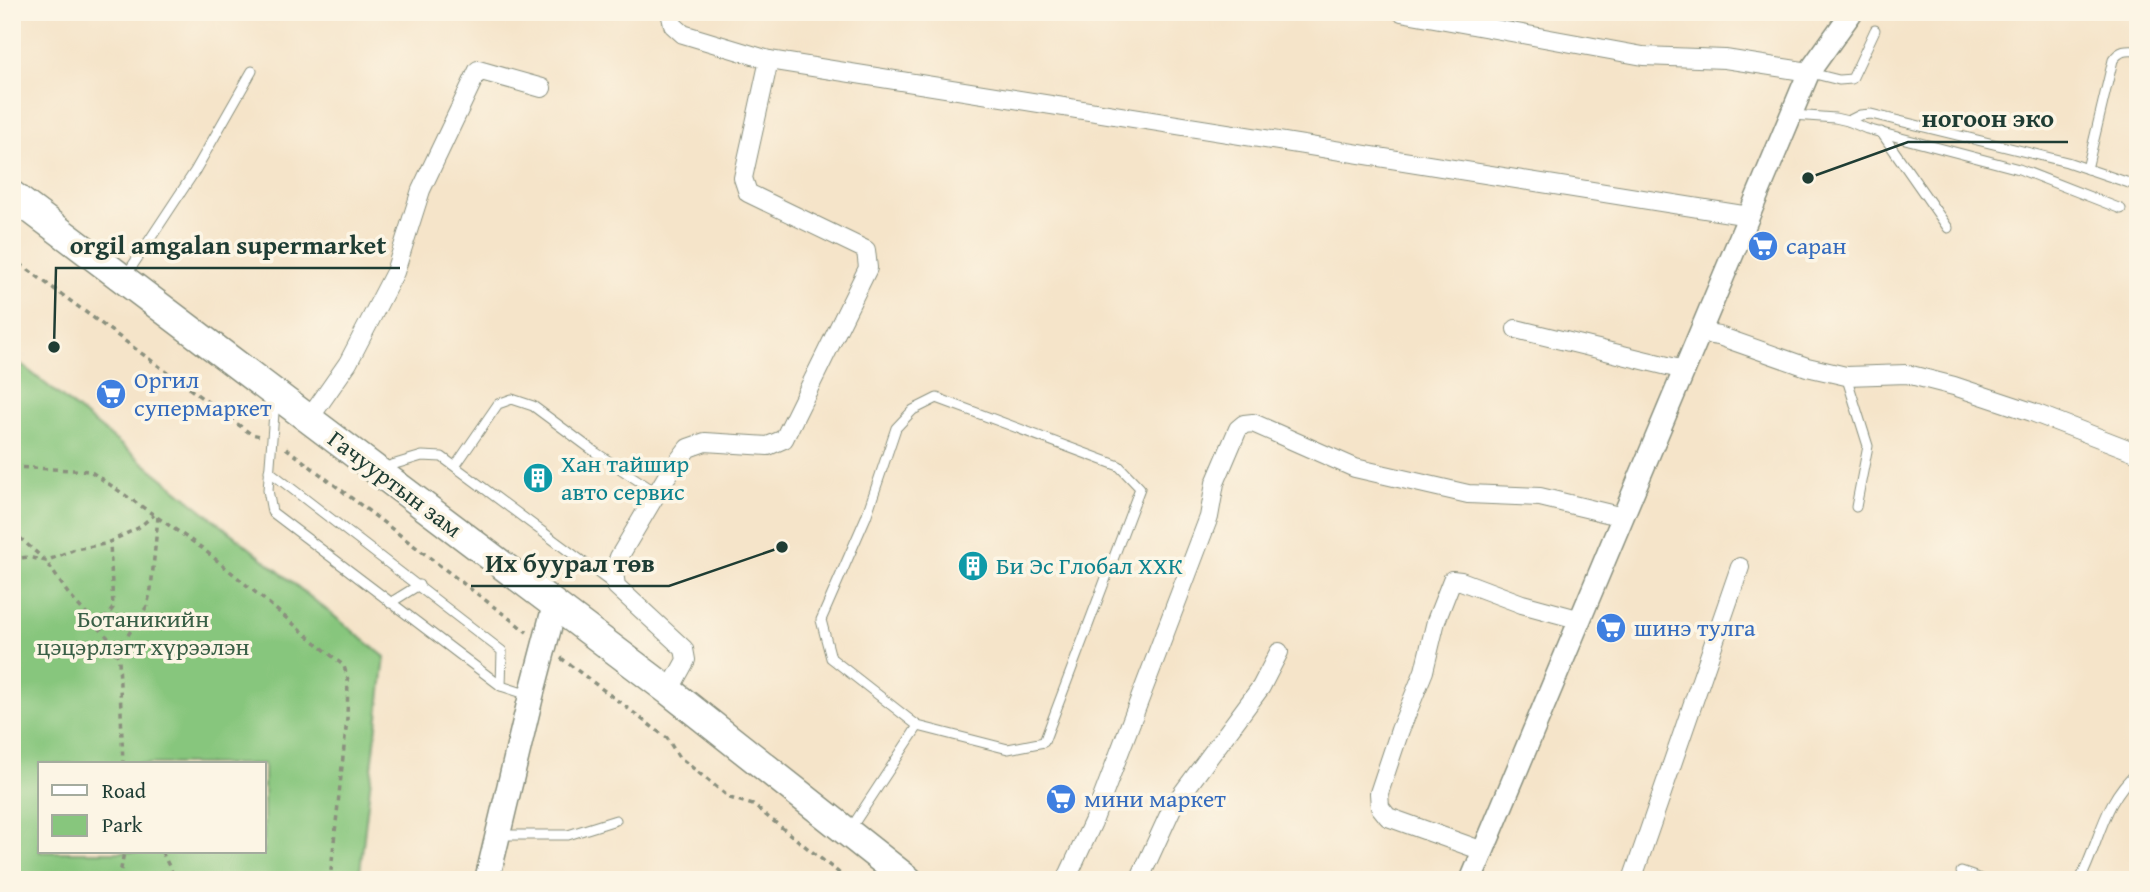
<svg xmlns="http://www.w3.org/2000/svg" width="2150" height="892" font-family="'Gentium Book Plus',serif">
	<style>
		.green { fill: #87c67d; stroke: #538258; stroke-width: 2; fill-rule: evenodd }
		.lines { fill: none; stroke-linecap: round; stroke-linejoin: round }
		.service-casing { stroke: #8a907e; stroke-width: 11 }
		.minor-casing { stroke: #8a907e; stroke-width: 20 }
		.tertiary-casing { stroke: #8a907e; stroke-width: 24 }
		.secondary-casing { stroke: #8a907e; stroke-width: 27 }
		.trunk-casing { stroke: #8a907e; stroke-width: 31 }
		.path { stroke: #8a907e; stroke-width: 3.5; stroke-dasharray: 5 5; stroke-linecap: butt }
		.service { stroke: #fff; stroke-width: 9 }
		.minor { stroke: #fff; stroke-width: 18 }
		.tertiary { stroke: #fff; stroke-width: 21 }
		.secondary { stroke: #fff; stroke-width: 24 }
		.trunk { stroke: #fff; stroke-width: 28 }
		.labels { text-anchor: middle; stroke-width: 7; stroke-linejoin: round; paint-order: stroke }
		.shop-label { font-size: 24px; fill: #366cbe; stroke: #fcf5e5; text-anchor: start }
		.culture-label { font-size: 24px; fill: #0d838f; stroke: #fcf5e5; text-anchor: start }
		.street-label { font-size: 24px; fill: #1f3d34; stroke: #fcf5e5 }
		.park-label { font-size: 24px; fill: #395f46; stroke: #fcf5e5 }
		.leader { fill: none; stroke: #1f3d34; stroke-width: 2.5 }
		.callout-dot { fill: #1f3d34; stroke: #fcf5e5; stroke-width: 2.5 }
		.callout-label { font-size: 26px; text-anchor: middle; font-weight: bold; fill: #1f3d34; stroke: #fcf5e5; stroke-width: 7; stroke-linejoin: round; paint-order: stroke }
	</style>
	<rect width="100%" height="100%" fill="#fcf5e5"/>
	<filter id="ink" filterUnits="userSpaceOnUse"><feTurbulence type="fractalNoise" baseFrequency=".0143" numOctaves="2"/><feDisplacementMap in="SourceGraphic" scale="14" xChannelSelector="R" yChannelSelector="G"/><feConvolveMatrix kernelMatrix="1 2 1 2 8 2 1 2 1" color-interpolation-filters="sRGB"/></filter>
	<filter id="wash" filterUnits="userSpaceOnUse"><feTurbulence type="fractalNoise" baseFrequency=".00686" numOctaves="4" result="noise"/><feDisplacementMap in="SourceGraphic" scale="28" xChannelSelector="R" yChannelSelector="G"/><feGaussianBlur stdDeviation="1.57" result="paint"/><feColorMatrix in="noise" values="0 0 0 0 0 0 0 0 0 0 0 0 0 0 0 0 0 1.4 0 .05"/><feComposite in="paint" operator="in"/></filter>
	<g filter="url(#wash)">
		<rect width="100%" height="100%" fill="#f5e4c9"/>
		<path class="green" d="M12,357L385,657L359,880H12ZM40,764H264V852H40Z"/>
	</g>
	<g filter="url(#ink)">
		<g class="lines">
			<g class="service-casing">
				<g id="service">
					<polyline points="1811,73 1839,80 1852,79 1875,30"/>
					<polyline points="1793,115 1835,118 1848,121 1867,129 2019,169 2121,209"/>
					<polyline points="1848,121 1860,115 1871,114 2067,162 2138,186"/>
					<polyline points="1881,132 1948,228"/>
					<path d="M2087,169L2113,60C2120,50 2126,50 2138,51"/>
					<polyline points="125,277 195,171 252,71"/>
					<polyline points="1846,376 1868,446 1856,507"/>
					<polygon points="937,398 1119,466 1140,488 1044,742 1008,749 918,726 831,658 821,620 866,517 896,428 913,410"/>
					<polyline points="275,400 268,490 272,512 501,686 529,695"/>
					<polyline points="456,465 498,404 512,399 533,406 595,452 657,493"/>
					<polyline points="382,468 422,456 442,457 614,585"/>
					<polyline points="269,471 502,651 501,686"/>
					<polyline points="390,603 419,585"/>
					<polyline points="851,828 918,726"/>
					<polyline points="500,835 568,835 616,820"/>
					<polyline points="1961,872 1984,880"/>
					<path d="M2080,880C2100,841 2103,801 2138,771"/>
				</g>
			</g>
			<g class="minor-casing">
				<g id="minor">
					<polyline points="670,12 673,25 683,34 769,60 1749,216"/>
					<polyline points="1401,12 1643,56 1725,59 1809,72"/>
					<polyline points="1516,329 1684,370"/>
					<polyline points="1699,333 1719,336 1807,367 1846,376 1907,374 1954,386 2032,412 2138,453"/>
					<polyline points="309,419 348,363 395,272 421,190 478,70 542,88"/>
					<polyline points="669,691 686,660 684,649 616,586 614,572 619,557 667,476 688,448 705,442 768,446 784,439 868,268 866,250 748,193 743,178 769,60"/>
					<polyline points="1483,851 1388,817 1380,807 1379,793 1400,730 1424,671 1436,621 1452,580 1461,581 1522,604 1581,620"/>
					<polyline points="1066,880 1093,822 1209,517 1215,483 1238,429 1244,424 1253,423 1355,468 1468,494 1540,497 1623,517"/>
					<polyline points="1139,880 1173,806 1261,687 1279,652"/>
					<polyline points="1632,880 1740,567"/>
				</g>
			</g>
			<g class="tertiary-casing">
				<polyline id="tertiary" points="1471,880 1809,72 1852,12"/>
			</g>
			<g class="secondary-casing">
				<polyline id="secondary" points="487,880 531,696 555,605"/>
			</g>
			<g class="trunk-casing">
				<polyline id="trunk" points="12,195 669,691 908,880"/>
			</g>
			<g class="path">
				<polyline points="12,237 16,239 19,263 251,434 261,436"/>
				<polyline points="286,448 527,632"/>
				<polyline points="12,467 90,471 202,548 344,666 348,680 347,719 330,880"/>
				<polyline points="12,531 46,561 69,595 111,641 119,659 123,764"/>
				<polyline points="12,559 28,557 46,561 75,549 105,544 138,528 154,515"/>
				<polyline points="94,623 106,617 113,608 110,542"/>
				<polyline points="117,652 147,606 151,589 158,517"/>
				<polyline points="561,658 667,738 678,756 730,798 753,805 848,880"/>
				<polyline points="162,852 176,880"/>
				<polyline points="119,880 124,852"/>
			</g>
			<use href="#service" class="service"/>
			<use href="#minor" class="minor"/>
			<use href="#tertiary" class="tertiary"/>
			<use href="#secondary" class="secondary"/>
			<use href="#trunk" class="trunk"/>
		</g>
	</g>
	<defs>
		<g id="supermarket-disc" transform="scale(1.575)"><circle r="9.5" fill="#3f7fe0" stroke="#fcf5e5"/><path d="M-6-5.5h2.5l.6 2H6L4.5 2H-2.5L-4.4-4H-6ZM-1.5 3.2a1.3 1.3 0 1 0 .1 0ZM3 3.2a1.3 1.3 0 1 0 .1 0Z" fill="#fff"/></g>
		<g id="building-disc" transform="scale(1.575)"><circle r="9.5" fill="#0f9aa8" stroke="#fcf5e5"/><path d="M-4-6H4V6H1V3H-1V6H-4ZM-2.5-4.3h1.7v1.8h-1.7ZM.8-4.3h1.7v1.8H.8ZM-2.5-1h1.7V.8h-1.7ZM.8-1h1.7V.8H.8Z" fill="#fff"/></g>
	</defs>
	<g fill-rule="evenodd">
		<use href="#supermarket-disc" x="1763" y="246"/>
		<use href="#supermarket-disc" x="111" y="394"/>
		<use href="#building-disc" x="538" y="478"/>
		<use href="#building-disc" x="973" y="566"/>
		<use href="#supermarket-disc" x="1611" y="628"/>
		<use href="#supermarket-disc" x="1061" y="799"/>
	</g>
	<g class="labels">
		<g class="shop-label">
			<text x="1786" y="254">саран</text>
			<text x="134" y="388">Оргил<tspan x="134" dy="28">супермаркет</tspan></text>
			<text x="1634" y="636">шинэ тулга</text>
			<text x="1084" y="807">мини маркет</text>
		</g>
		<g class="culture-label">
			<text x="561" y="472">Хан тайшир<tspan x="561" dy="28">авто сервис</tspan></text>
			<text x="996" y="574">Би Эс Глобал ХХК</text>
		</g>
		<g class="street-label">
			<text transform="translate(395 484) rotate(37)" y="8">Гачууртын зам</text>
		</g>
		<g class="park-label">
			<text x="143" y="627">Ботаникийн<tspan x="143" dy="28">цэцэрлэгт хүрээлэн</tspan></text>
		</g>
	</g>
	<path class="leader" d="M1808 178L1908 142H2068M54 347L56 268H400M782 547L669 586H471"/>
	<g class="callout-dot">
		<circle cx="1808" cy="178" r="7"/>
		<circle cx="54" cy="347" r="7"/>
		<circle cx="782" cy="547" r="7"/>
	</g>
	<g class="callout-label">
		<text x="1988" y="127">ногоон эко</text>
		<text x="228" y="254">orgil amgalan supermarket</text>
		<text x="570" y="572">Их буурал төв</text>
	</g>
	<rect width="2150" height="892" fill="none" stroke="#fcf5e5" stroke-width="42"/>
	<rect x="38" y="762" width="228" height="91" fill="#fcf5e5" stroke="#a4ab9e" stroke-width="2"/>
	<rect x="52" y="785" width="35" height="10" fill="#ffffff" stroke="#a4ab9e" stroke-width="2"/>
	<text x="102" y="798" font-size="21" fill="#1f3d34">Road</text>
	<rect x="52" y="815" width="35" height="21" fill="#87c67d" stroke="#a4ab9e" stroke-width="2"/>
	<text x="102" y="832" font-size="21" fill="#1f3d34">Park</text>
</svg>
